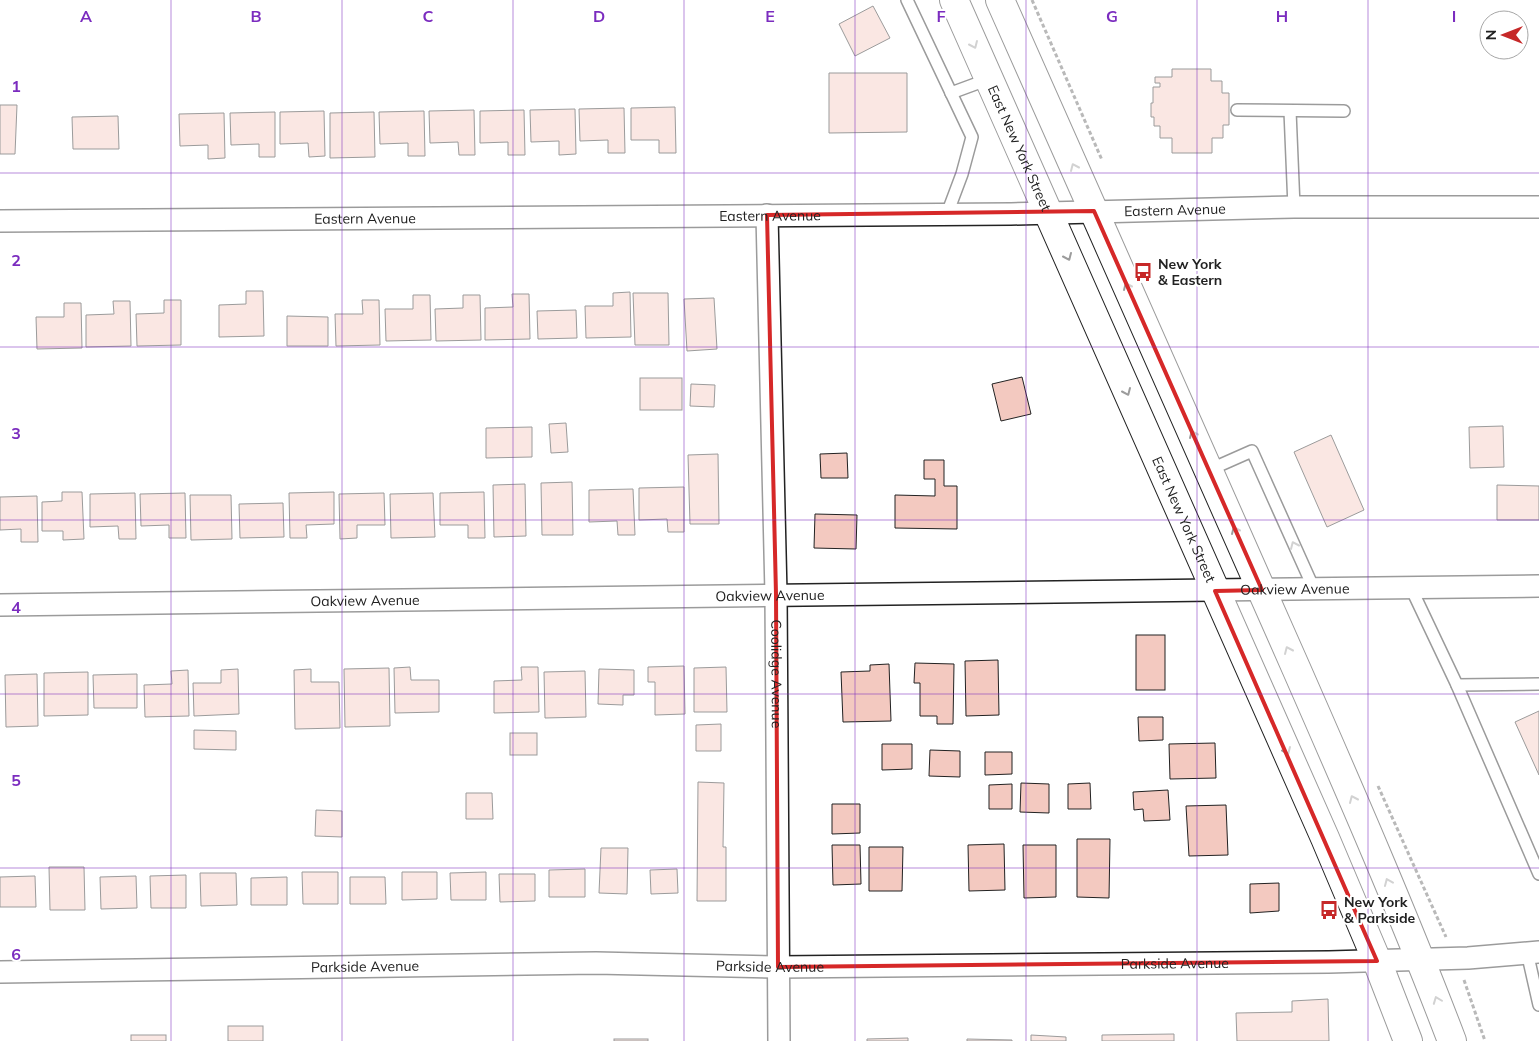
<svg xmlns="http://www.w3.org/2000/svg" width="1539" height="1041" font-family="Mulish,sans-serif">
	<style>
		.building { fill: #f3c9c0; stroke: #222 }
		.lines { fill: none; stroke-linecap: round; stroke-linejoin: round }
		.service-casing { stroke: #222; stroke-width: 14 }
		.minor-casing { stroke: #222; stroke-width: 24 }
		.primary-casing { stroke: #222; stroke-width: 30 }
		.path { stroke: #646464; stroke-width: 3; stroke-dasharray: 4 2.5; stroke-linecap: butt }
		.service { stroke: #fff; stroke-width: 11 }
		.minor { stroke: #fff; stroke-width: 21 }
		.primary { stroke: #fff; stroke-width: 28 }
		.oneway { stroke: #9c9c9c }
		.marked { fill: none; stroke: #d62828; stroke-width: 4; stroke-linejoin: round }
		.grid { fill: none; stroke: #7b2cbf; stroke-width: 1; stroke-opacity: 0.55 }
		.labels { text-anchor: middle; stroke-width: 4; stroke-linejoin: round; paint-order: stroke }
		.street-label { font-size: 14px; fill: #222; stroke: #fff }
		.poi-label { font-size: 14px; font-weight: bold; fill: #222; stroke: #fff; text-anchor: start }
		.grid-label { font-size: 16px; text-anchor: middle; font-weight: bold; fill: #7b2cbf; stroke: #fff; stroke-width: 4; stroke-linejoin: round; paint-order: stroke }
	</style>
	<rect width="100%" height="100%" fill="#fff"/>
	<g class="building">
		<polygon points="873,6 890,38 855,56 839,24"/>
		<polygon points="1172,69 1211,69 1211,81 1222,81 1222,93 1229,93 1229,125 1223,125 1223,138 1212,138 1212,153 1172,153 1172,138 1160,138 1160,126 1154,126 1154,117 1151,117 1151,103 1153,103 1153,87 1160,87 1160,83 1155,83 1155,77 1172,77"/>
		<polygon points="829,73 907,73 907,132 829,133"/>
		<polygon points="0,105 17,105 15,154 0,154"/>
		<polygon points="675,107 676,153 659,153 659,140 631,140 631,108"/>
		<polygon points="624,108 625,153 608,153 608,140 580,141 579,109"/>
		<polygon points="575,109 576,154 559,155 559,141 531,142 530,110"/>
		<polygon points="474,110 475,155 459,155 458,142 430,143 429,111"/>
		<polygon points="524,110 525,155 508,155 508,142 480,143 480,111"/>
		<polygon points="324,111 325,156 309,157 308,143 280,144 280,112"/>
		<polygon points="424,111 425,156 408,156 408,143 380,144 379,112"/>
		<polygon points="275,112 275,157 259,157 259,144 231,145 230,113"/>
		<polygon points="374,112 375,157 330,158 330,113"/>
		<polygon points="224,113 225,158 208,159 208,145 180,146 179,114"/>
		<polygon points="118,116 119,149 73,149 72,117"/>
		<polygon points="246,291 263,291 264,336 219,337 219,305 246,304"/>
		<polygon points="630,292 631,337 586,338 585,306 613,306 613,293"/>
		<polygon points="633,293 668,293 669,345 635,345"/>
		<polygon points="512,294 529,294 530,339 485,340 485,308 513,307"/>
		<polygon points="413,295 430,295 431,340 386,341 385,309 413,309"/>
		<polygon points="463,295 480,295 481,340 436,341 435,309 463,308"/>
		<polygon points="714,298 717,349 687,351 684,299"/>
		<polygon points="164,300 181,300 181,345 137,346 136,314 164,313"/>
		<polygon points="362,300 379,300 380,345 336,346 335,314 363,314"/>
		<polygon points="113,301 130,301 131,346 86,347 86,315 114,314"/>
		<polygon points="64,303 81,303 82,348 37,349 36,317 64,317"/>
		<polygon points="576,310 577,338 538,339 537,311"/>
		<polygon points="287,316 328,317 328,346 287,346"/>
		<polygon points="1022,377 1031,414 1001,421 992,384"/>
		<rect x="640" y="378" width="42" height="32"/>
		<polygon points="691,384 715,385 714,407 690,406"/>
		<polygon points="566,423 568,452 551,453 549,424"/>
		<polygon points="1503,426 1504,467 1470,468 1469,427"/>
		<polygon points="532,427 532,457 486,458 486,428"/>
		<polygon points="1331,435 1364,510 1327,527 1294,452"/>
		<polygon points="847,453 848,478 821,478 820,454"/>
		<polygon points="718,454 719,524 690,524 688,455"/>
		<polygon points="924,460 944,460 944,486 957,486 957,529 895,528 895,495 935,496 935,479 924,479"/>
		<polygon points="572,482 573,535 542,535 541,483"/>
		<polygon points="525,484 526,536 494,537 493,485"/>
		<polygon points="1497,485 1539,486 1539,520 1497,520"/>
		<polygon points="684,487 684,532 668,532 667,519 639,520 639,488"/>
		<polygon points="633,489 635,535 618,535 617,521 589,522 589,490"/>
		<polygon points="62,492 82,492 84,539 63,540 63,531 42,531 42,502 62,501"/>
		<polygon points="334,492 334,524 306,525 307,538 290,538 289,493"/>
		<polygon points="484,492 485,538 468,538 468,525 440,525 440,493"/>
		<polygon points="135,493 136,539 119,539 118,526 90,527 90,494"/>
		<polygon points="185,493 186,538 169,538 169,525 141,526 140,494"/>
		<polygon points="384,493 385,525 357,525 357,538 340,539 339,494"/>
		<polygon points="433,493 435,537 391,538 390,494"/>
		<polygon points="190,495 231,495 232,539 191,540"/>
		<polygon points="37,496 38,542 21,542 21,529 0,530 0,497"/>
		<polygon points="283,503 284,537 240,538 239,504"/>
		<polygon points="815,514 857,515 856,549 814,548"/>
		<rect x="1136" y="635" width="29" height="55"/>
		<polygon points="998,660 999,715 966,716 965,661"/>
		<polygon points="915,663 954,664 953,724 937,724 937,716 920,716 920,683 914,683"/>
		<polygon points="889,664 891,721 843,722 841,672 870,671 870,665"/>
		<polygon points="684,666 685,714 655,715 655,682 648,682 648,667"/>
		<polygon points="410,667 411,680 439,680 439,712 395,713 394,668"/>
		<polygon points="521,667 538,667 539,712 494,713 494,681 522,680"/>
		<polygon points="726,667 727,712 694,712 694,668"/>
		<polygon points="389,668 390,726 345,727 344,669"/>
		<polygon points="238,669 239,714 194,716 193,683 221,683 221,670"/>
		<polygon points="311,669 311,682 339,682 340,728 295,729 294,670"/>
		<polygon points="599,669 634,670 634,695 623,695 623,705 598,704"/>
		<polygon points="188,670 189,716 145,717 144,685 172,684 171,671"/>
		<polygon points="585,671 586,717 545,718 544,672"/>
		<polygon points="88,672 88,715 44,716 44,673"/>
		<polygon points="37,674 38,726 6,727 5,675"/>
		<polygon points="137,674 137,708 94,708 93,675"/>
		<polygon points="1539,711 1539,775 1515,722"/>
		<polygon points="1138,717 1163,717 1163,740 1139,741"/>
		<polygon points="721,724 721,751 696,751 696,725"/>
		<polygon points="194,730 236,731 236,750 194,749"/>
		<rect x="510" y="733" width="27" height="22"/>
		<polygon points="1215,743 1216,778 1170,779 1169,744"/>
		<polygon points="882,744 912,744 912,769 882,770"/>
		<polygon points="930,750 960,751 960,777 929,776"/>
		<polygon points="985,752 1012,752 1012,774 985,775"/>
		<polygon points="698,782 724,783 723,847 726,847 726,901 697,901"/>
		<polygon points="1021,783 1049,784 1049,813 1020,812"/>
		<polygon points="1090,783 1091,809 1068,809 1068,784"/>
		<polygon points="1012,784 1012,809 989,809 989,785"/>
		<polygon points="1168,790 1170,820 1144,821 1143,809 1134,810 1133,792"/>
		<polygon points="466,793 492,793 493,819 466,819"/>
		<polygon points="832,804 860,804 860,833 832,834"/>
		<polygon points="1226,805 1228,855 1189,856 1186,806"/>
		<polygon points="316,810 342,811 342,837 315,836"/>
		<polygon points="1077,839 1110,839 1109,898 1077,897"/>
		<polygon points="1004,844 1005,890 969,891 968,845"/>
		<polygon points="832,845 860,845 861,884 833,885"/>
		<polygon points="1023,845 1056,845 1056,897 1024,898"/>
		<polygon points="869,847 903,847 902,891 869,891"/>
		<polygon points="601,848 628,848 627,894 599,893"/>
		<polygon points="49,867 84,867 85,910 50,910"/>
		<polygon points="585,869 585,897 549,897 549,870"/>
		<polygon points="677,869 678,893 651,894 650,870"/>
		<polygon points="302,872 338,872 338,904 303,904"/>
		<polygon points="402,872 437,872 437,899 402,900"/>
		<polygon points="486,872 486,900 451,900 450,873"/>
		<polygon points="200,873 236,873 237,905 201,906"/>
		<polygon points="499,874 535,874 535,901 500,902"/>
		<polygon points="186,875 186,908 151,908 150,876"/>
		<polygon points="35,876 36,907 0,907 0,877"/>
		<polygon points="136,876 137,908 101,909 100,877"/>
		<polygon points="287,877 287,905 251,905 251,878"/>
		<polygon points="350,877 385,877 386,904 350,904"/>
		<polygon points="1279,883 1279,911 1250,913 1250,884"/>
		<polygon points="1328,999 1329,1041 1237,1041 1236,1013 1292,1012 1292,1001"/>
		<rect x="228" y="1026" width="35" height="15"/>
		<polygon points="1174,1034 1174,1041 1102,1041 1102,1035"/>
		<rect x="131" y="1035" width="35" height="6"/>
		<polygon points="1031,1035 1066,1037 1066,1041 1031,1041"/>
		<polygon points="908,1038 908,1041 867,1041 867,1039"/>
		<rect x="614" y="1039" width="34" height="2"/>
		<polygon points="967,1039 1012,1040 1012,1041 967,1041"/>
	</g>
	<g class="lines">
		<g class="service-casing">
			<g id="service">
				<polyline points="907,0 972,137 962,174 947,214"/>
				<polyline points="951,93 989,79"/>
				<polyline points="1237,110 1344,111"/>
				<polyline points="1290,111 1294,207"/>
				<polyline points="1209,470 1252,451 1314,589"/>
				<polyline points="1411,588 1457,685 1539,874"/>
				<polyline points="1457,685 1539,684"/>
				<polyline points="1527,952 1539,1005"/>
			</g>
		</g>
		<g class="minor-casing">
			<g id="minor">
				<path id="s1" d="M767,215L776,594L779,1041"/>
				<path id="s2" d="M0,221L1011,214L1294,207H1539"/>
				<path id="s3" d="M0,605L1539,586"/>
				<path id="s4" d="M0,972L596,963L778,967L1329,962L1468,958L1539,952"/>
			</g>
		</g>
		<g class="primary-casing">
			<g id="primary">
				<path id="s5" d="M954,0L1325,838L1377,961L1408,1041"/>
				<path d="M1000,0C1098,223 1199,444 1296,668C1350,791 1404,915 1452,1041"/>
			</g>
		</g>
		<g class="path">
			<polyline points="1032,0 1102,160"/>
			<polyline points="1378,786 1446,937"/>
			<polyline points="1464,980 1485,1041"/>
		</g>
		<use href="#service" class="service"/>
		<use href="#minor" class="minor"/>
		<use href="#primary" class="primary"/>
	</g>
	<defs><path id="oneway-chevron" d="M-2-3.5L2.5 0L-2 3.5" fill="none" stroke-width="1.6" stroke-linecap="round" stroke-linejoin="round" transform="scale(1.25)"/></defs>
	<g class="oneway">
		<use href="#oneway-chevron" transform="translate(974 45) rotate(66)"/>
		<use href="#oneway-chevron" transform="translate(1074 167) rotate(-114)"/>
		<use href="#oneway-chevron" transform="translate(1068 257) rotate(66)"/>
		<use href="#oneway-chevron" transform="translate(1127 286) rotate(-114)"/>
		<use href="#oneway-chevron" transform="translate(1127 392) rotate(66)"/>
		<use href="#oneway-chevron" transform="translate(1193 434) rotate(-114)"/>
		<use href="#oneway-chevron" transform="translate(1235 530) rotate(-114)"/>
		<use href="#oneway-chevron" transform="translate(1294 545) rotate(-114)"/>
		<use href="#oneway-chevron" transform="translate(1288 650) rotate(-114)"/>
		<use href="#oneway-chevron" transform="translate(1287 751) rotate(66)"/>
		<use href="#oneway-chevron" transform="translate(1353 799) rotate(-114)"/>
		<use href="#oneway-chevron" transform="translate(1388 882) rotate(-113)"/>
		<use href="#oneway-chevron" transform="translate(1437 1000) rotate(-111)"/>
	</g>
	<path d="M0 0H1539V1041H0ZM1094,211L1262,590L1215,591L1377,961L778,967L776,594L767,215Z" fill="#fff" fill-opacity=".55" fill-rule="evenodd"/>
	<path class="marked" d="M1094,211L1262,590L1215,591L1377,961L778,967L776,594L767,215Z"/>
	<path class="grid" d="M171,0V1041M342,0V1041M513,0V1041M684,0V1041M855,0V1041M1026,0V1041M1197,0V1041M1368,0V1041M0,173H1539M0,347H1539M0,520H1539M0,694H1539M0,868H1539"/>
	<defs>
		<g id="bus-bare" transform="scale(1.5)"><path d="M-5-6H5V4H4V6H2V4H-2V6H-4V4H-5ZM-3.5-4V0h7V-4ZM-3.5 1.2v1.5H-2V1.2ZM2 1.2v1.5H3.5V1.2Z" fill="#c62828" stroke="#fff" stroke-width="2.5" paint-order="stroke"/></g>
	</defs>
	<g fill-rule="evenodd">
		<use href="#bus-bare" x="1143" y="272"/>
		<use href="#bus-bare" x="1329" y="910"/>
	</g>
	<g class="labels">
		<g class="street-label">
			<text dy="5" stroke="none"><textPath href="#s5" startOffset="162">East New York Street</textPath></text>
			<text dy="5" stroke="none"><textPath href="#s2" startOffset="1175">Eastern Avenue</textPath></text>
			<text dy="5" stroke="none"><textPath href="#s2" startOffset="770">Eastern Avenue</textPath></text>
			<text dy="5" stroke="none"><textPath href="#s2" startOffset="365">Eastern Avenue</textPath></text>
			<text dy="5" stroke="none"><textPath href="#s5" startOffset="568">East New York Street</textPath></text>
			<text dy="5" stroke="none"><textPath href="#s3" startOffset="1295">Oakview Avenue</textPath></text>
			<text dy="5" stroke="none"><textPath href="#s3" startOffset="770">Oakview Avenue</textPath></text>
			<text dy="5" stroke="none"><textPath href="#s3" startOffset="365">Oakview Avenue</textPath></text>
			<text dy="5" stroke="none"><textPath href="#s1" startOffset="459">Coolidge Avenue</textPath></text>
			<text dy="5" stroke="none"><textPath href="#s4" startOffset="1175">Parkside Avenue</textPath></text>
			<text dy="5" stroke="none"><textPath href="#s4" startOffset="770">Parkside Avenue</textPath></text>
			<text dy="5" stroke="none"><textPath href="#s4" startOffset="365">Parkside Avenue</textPath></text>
		</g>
		<g class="poi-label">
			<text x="1158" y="269">New York<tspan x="1158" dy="16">&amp; Eastern</tspan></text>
			<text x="1344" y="907">New York<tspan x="1344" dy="16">&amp; Parkside</tspan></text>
		</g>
	</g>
	<g class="grid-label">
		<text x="86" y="22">A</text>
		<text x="256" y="22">B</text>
		<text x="428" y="22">C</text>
		<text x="599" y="22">D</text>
		<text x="770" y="22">E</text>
		<text x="941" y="22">F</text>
		<text x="1112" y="22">G</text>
		<text x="1282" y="22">H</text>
		<text x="1454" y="22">I</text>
		<text x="16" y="92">1</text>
		<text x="16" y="266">2</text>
		<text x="16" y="439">3</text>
		<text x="16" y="613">4</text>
		<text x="16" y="786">5</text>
		<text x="16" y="960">6</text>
	</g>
	<g transform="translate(1504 35) rotate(270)"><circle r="24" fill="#ffffff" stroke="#a7a7a7"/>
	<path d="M0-4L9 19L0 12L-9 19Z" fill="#c62828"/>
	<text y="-8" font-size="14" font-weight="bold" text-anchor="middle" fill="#222222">N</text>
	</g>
</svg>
